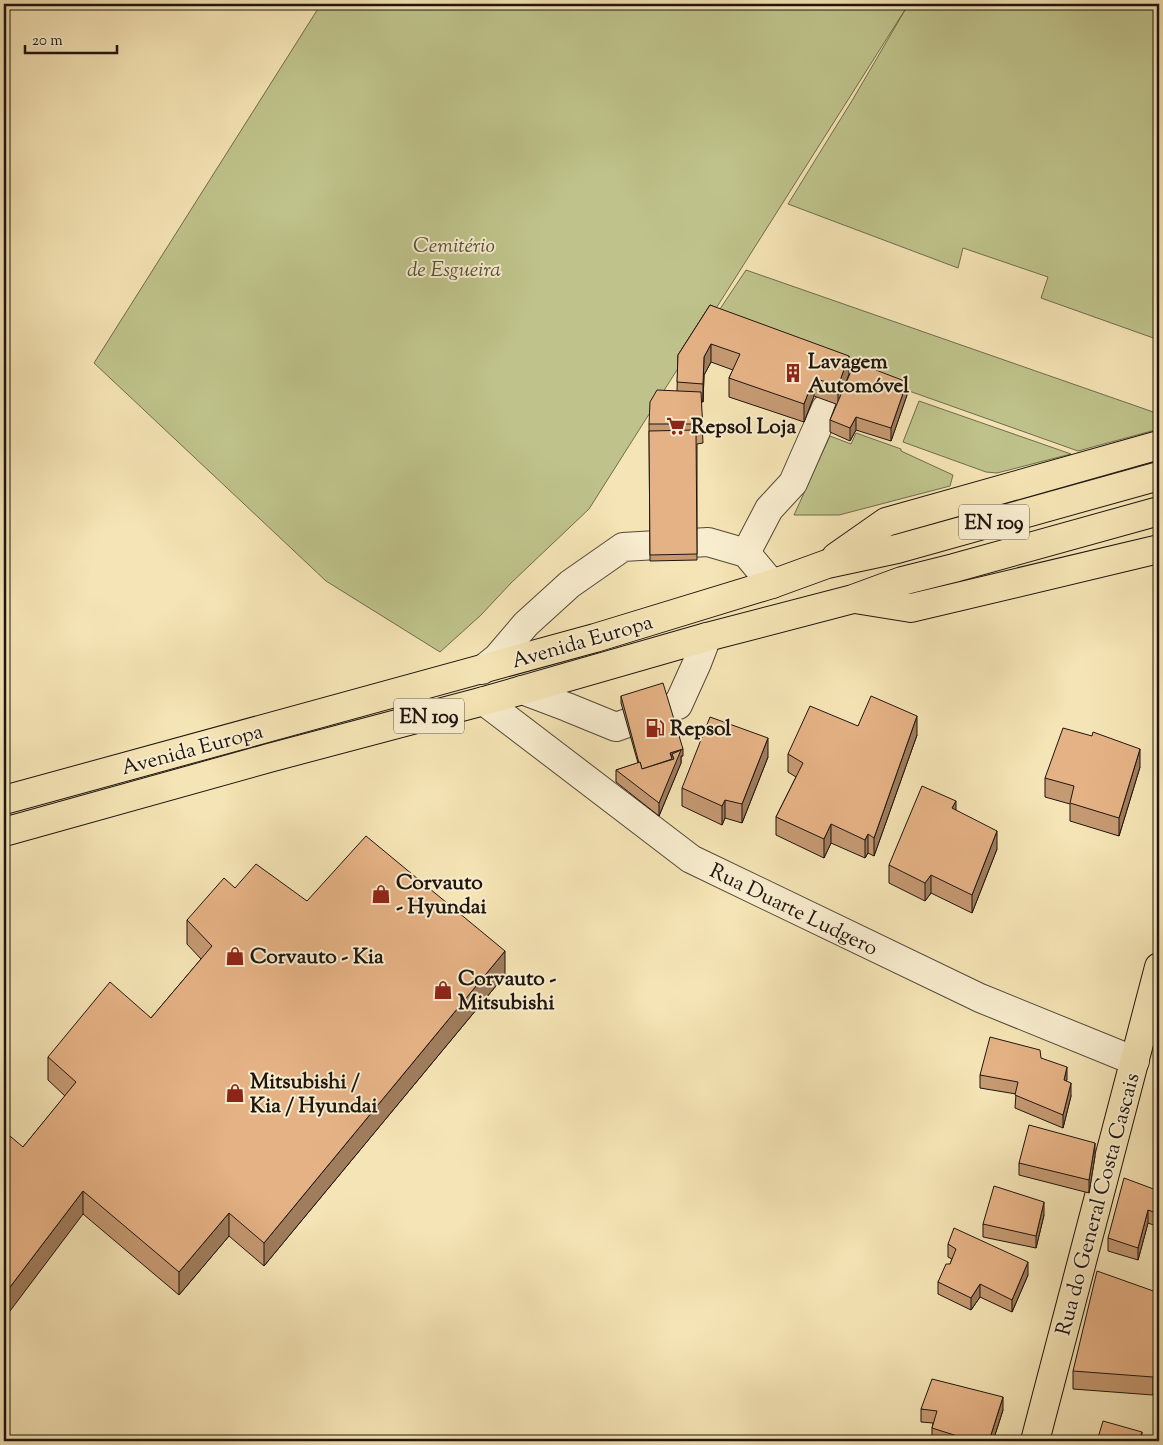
<svg xmlns="http://www.w3.org/2000/svg" width="1163" height="1445" font-family="'Sorts Mill Goudy',serif">
	<style>
		.green { fill: #bfc38b; stroke: #6f6c4d }
		.lines { fill: none; stroke-linecap: round; stroke-linejoin: round }
		.minor-casing { stroke: #544938; stroke-width: 30 }
		.major-casing { stroke: #1f150f; stroke-width: 30 }
		.minor { stroke: #f8edcf; stroke-width: 28 }
		.major { stroke: #f5e4b5; stroke-width: 28 }
		.wall { fill: #c59972; stroke: #1f150f }
		.shaded-wall { fill: #a07d5d; stroke: #1f150f }
		.building { fill: #e5b285; stroke: #1f150f }
		.labels { text-anchor: middle; stroke-width: 4; stroke-linejoin: round; paint-order: stroke }
		.shield { fill: #f8edcf; stroke: #605649; stroke-width: 1 }
		.shield-label { font-size: 20px; font-weight: bold; fill: #1f150f }
		.park-label { font-size: 21px; font-style: italic; fill: #57523a; stroke: #f8edcf }
		.poi-label { font-size: 21px; font-weight: bold; fill: #1f150f; stroke: #f8edcf; text-anchor: start }
		.street-label { font-size: 21px; fill: #1f150f; stroke: #f8edcf }
	</style>
	<rect width="100%" height="100%" fill="#f5e4b5"/>
	<filter id="stains"><feTurbulence type="fractalNoise" baseFrequency=".004" numOctaves="4"/><feColorMatrix values="0 0 0 0 .2 0 0 0 0 .09 0 0 0 0 .02 0 0 0 .5 -.17"/></filter>
	<radialGradient id="worn" r=".72"><stop offset=".6" stop-color="#630" stop-opacity="0"/><stop offset="1" stop-color="#630" stop-opacity=".3"/></radialGradient>
	<g class="green">
		<polygon points="321,4 1153,4 1159,6 1159,340 1041,298 1048,277 963,248 958,268 788,204 853,99 908,5 589,509 511,583 481,615 440,652 326,581 94,363"/>
		<polygon points="746,270 1159,414 1159,429 1078,451 712,321"/>
		<polygon points="919,401 1071,454 997,473 986,472 903,442"/>
		<polygon points="856,433 901,449 901,451 953,475 950,486 839,515 794,515 830,436 851,444"/>
	</g>
	<g class="lines">
		<g class="minor-casing">
			<g id="minor">
				<polyline points="746,553 769,509 793,483 826,408"/>
				<polyline points="482,670 497,658 526,624 570,584 623,547 708,542 746,553 772,584"/>
				<polyline points="522,690 567,707 616,727 678,705 697,663 707,637"/>
				<polyline points="484,701 691,859 980,998 1135,1061"/>
			</g>
		</g>
		<g class="major-casing">
			<g id="major">
				<polyline points="836,557 886,522 1159,445"/>
				<polyline points="855,599 911,608 1159,549"/>
				<polyline points="4,800 595,638 772,584 827,564 897,549 1159,476"/>
				<polyline points="4,832 269,758 484,701 707,637 853,599 902,581 954,568 1159,511"/>
				<polyline points="1035,1441 1159,967"/>
			</g>
		</g>
		<use href="#minor" class="minor"/>
		<use href="#major" class="major"/>
	</g>
	<g class="wall">
		<polygon points="710,305 849,374 844,386 907,395 891,441 856,430 850,441 830,432 830,420 836,404 814,396 804,422 729,397 729,378 733,370 711,362 704,375 703,402 701,402 703,443 697,444 697,560 650,561 649,424 677,391 678,355"/>
		<polygon points="621,696 683,756 681,756 681,763 659,816 616,782 616,770 638,763 621,703"/>
		<polygon points="858,726 917,735 874,856 868,853 865,858 831,843 824,858 776,835 776,817 796,777 788,772 788,754"/>
		<polygon points="1092,736 1140,767 1119,836 1070,821 1070,804 1045,797 1045,778"/>
		<polygon points="768,757 742,823 725,818 722,825 682,806 682,788"/>
		<polygon points="956,810 997,849 972,913 931,893 925,901 889,883 889,865"/>
		<polygon points="235,888 307,901 505,975 264,1266 229,1236 179,1295 83,1214 23,1147 65,1096 48,1080 48,1057 151,1018 201,959 187,944 187,920"/>
		<polygon points="1041,1058 1067,1079 1066,1081 1071,1096 1063,1128 1015,1108 1016,1094 980,1088 980,1075"/>
		<polygon points="1095,1156 1089,1193 1019,1175 1019,1163"/>
		<polygon points="1159,1191 1159,1227 1148,1223 1138,1260 1108,1251 1108,1238"/>
		<polygon points="1044,1215 1036,1248 983,1237 983,1224"/>
		<polygon points="948,1244 1028,1275 1012,1312 980,1297 971,1310 938,1294 938,1282 950,1264 952,1259 948,1257"/>
		<polygon points="1159,1293 1159,1373 1153,1395 1073,1389 1073,1371"/>
		<polygon points="921,1409 1003,1410 993,1441 935,1441 932,1440 932,1428 933,1423 921,1422"/>
	</g>
	<g class="shaded-wall">
		<polygon points="711,344 711,362 704,375 703,402 703,384 704,357"/>
		<polygon points="849,356 849,374 838,404 838,386"/>
		<polygon points="814,378 814,396 804,422 804,404"/>
		<polygon points="907,382 907,395 891,441 891,428"/>
		<polygon points="856,417 856,430 850,441 850,428"/>
		<polygon points="917,716 917,735 874,856 874,838"/>
		<polygon points="768,738 768,757 742,823 742,804"/>
		<polygon points="683,749 683,756 681,756 681,763 659,816 659,803 674,765 674,758 672,754 672,758 670,759 670,753"/>
		<polygon points="1140,749 1140,767 1119,836 1119,818"/>
		<polygon points="725,800 725,818 722,825 722,806"/>
		<polygon points="956,801 956,819 952,808"/>
		<polygon points="831,824 831,843 824,858 824,839"/>
		<polygon points="997,831 997,849 972,913 972,895"/>
		<polygon points="868,834 868,853 865,858 865,840"/>
		<polygon points="931,875 931,893 925,901 925,883"/>
		<polygon points="505,951 505,975 264,1266 264,1243"/>
		<polygon points="1067,1067 1067,1079 1064,1092 1064,1080"/>
		<polygon points="1071,1083 1071,1096 1063,1128 1063,1115"/>
		<polygon points="1095,1143 1095,1156 1089,1193 1089,1180"/>
		<polygon points="83,1191 83,1214 4,1319 4,1295"/>
		<polygon points="1044,1202 1044,1215 1036,1248 1036,1236"/>
		<polygon points="1148,1210 1148,1223 1138,1260 1138,1248"/>
		<polygon points="229,1213 229,1236 179,1295 179,1272"/>
		<polygon points="1028,1262 1028,1275 1012,1312 1012,1300"/>
		<polygon points="980,1284 980,1297 971,1310 971,1298"/>
		<polygon points="1159,1355 1159,1373 1153,1395 1153,1377"/>
		<polygon points="1003,1397 1003,1410 993,1441 989,1441"/>
		<polygon points="1142,1432 1142,1441 1139,1441"/>
	</g>
	<g class="building">
		<polygon points="710,305 849,356 838,386 814,378 804,404 729,378 740,354 711,344 704,357 703,384 677,382 678,355"/>
		<polygon points="855,362 907,382 891,428 856,417 850,428 830,420"/>
		<polygon points="657,390 701,392 703,431 696,432 697,424 649,424 650,402"/>
		<polygon points="696,430 697,554 650,555 649,431"/>
		<polygon points="663,683 683,749 670,753 672,759 642,769 640,762 639,763 621,696"/>
		<polygon points="871,696 917,716 874,838 868,834 865,840 831,824 824,839 776,817 803,763 788,754 810,706 858,726"/>
		<polygon points="710,717 768,738 742,804 725,800 722,806 682,788"/>
		<polygon points="1063,728 1092,736 1093,732 1140,749 1119,818 1070,803 1074,786 1045,778"/>
		<polygon points="681,750 659,803 616,770 640,762 642,769 674,759 672,754"/>
		<polygon points="922,786 956,801 952,808 997,831 972,895 931,875 925,883 889,865"/>
		<polygon points="366,836 505,951 264,1243 229,1213 179,1272 83,1191 4,1295 4,1131 23,1147 76,1082 48,1057 110,982 151,1018 212,946 187,920 224,878 235,888 256,864 307,901"/>
		<polygon points="990,1037 1040,1050 1041,1058 1067,1067 1064,1080 1071,1083 1063,1115 1015,1095 1018,1082 980,1075"/>
		<polygon points="1029,1125 1095,1143 1089,1180 1019,1163"/>
		<polygon points="1124,1178 1159,1191 1159,1214 1148,1210 1138,1248 1108,1238"/>
		<polygon points="994,1186 1044,1202 1036,1236 983,1224"/>
		<polygon points="954,1228 1028,1262 1012,1300 980,1284 971,1298 938,1282 946,1264 950,1264 956,1249 948,1244"/>
		<polygon points="1097,1271 1159,1293 1159,1355 1153,1377 1073,1371"/>
		<polygon points="932,1379 1003,1397 989,1441 973,1441 932,1428 937,1411 921,1409"/>
		<polygon points="1103,1421 1142,1432 1139,1441 1097,1441"/>
	</g>
	<defs>
		<g id="building-bare" transform="scale(1.5)"><path d="M-4-6H4V6H1V3H-1V6H-4ZM-2.5-4.3h1.7v1.8h-1.7ZM.8-4.3h1.7v1.8H.8ZM-2.5-1h1.7V.8h-1.7ZM.8-1h1.7V.8H.8Z" fill="#8f2418" stroke="#f8edcf" stroke-width="2.5" paint-order="stroke"/></g>
		<g id="supermarket-bare" transform="scale(1.5)"><path d="M-6-5.5h2.5l.6 2H6L4.5 2H-2.5L-4.4-4H-6ZM-1.5 3.2a1.3 1.3 0 1 0 .1 0ZM3 3.2a1.3 1.3 0 1 0 .1 0Z" fill="#8f2418" stroke="#f8edcf" stroke-width="2.5" paint-order="stroke"/></g>
		<g id="fuel-bare" transform="scale(1.5)"><path d="M-5.5-6h7V0h2V4h1.3V-2.5L3-4.5l.8-.8L6-3V5H2.5V1h-1V6h-7ZM-4.2-4.7v3.2H.2V-4.7Z" fill="#8f2418" stroke="#f8edcf" stroke-width="2.5" paint-order="stroke"/></g>
		<g id="shop-bare" transform="scale(1.5)"><path d="M-5-2.5h2.3a2.7 3.5 0 0 1 5.4 0H5L5.5 6h-11ZM-1.5-2.5h3a1.5 2.3 0 0 0-3 0Z" fill="#8f2418" stroke="#f8edcf" stroke-width="2.5" paint-order="stroke"/></g>
	</defs>
	<g fill-rule="evenodd">
		<use href="#building-bare" x="793" y="373"/>
		<use href="#supermarket-bare" x="676" y="426"/>
		<use href="#fuel-bare" x="655" y="728"/>
		<use href="#shop-bare" x="381" y="894"/>
		<use href="#shop-bare" x="235" y="956"/>
		<use href="#shop-bare" x="443" y="990"/>
		<use href="#shop-bare" x="235" y="1093"/>
	</g>
	<g class="labels">
		<g class="shield">
			<rect x="959" y="504.5" width="70" height="35" rx="4"/>
			<rect x="394" y="698.5" width="70" height="35" rx="4"/>
		</g>
		<g class="shield-label">
			<text x="994" y="529">EN 109</text>
			<text x="429" y="723">EN 109</text>
		</g>
		<g class="park-label">
			<text x="454" y="252">Cemitério<tspan x="454" dy="24">de Esgueira</tspan></text>
		</g>
		<g class="poi-label">
			<text x="808" y="368">Lavagem<tspan x="808" dy="24">Automóvel</tspan></text>
			<text x="691" y="433">Repsol Loja</text>
			<text x="670" y="735">Repsol</text>
			<text x="396" y="889">Corvauto<tspan x="396" dy="24">- Hyundai</tspan></text>
			<text x="250" y="963">Corvauto - Kia</text>
			<text x="458" y="985">Corvauto -<tspan x="458" dy="24">Mitsubishi</tspan></text>
			<text x="250" y="1088">Mitsubishi /<tspan x="250" dy="24">Kia / Hyundai</tspan></text>
		</g>
		<g class="street-label">
			<text transform="translate(582 641) rotate(-16)" y="7">Avenida Europa</text>
			<text transform="translate(192 749) rotate(-15)" y="7">Avenida Europa</text>
			<text transform="translate(794 909) rotate(26)" y="7">Rua Duarte Ludgero</text>
			<text transform="translate(1097 1204) rotate(-75)" y="7">Rua do General Costa Cascais</text>
		</g>
	</g>
	<rect width="1163" height="1445" fill="none" stroke="#f5e4b5" stroke-width="20"/>
	<rect x="5" y="5" width="1153" height="1435" fill="none" stroke="#1f150f" stroke-width="2.5"/>
	<rect x="10" y="10" width="1143" height="1425" fill="none" stroke="#1f150f"/>
	<path d="M25 45v8h92v-8" fill="none" stroke="#1f150f" stroke-width="2.5"/>
	<text x="32" y="45" font-size="15" fill="#1f150f" stroke="#f8edcf" stroke-width="4" paint-order="stroke">20 m</text>
	<rect width="100%" height="100%" filter="url(#stains)"/>
	<rect width="100%" height="100%" fill="url(#worn)"/>
</svg>
